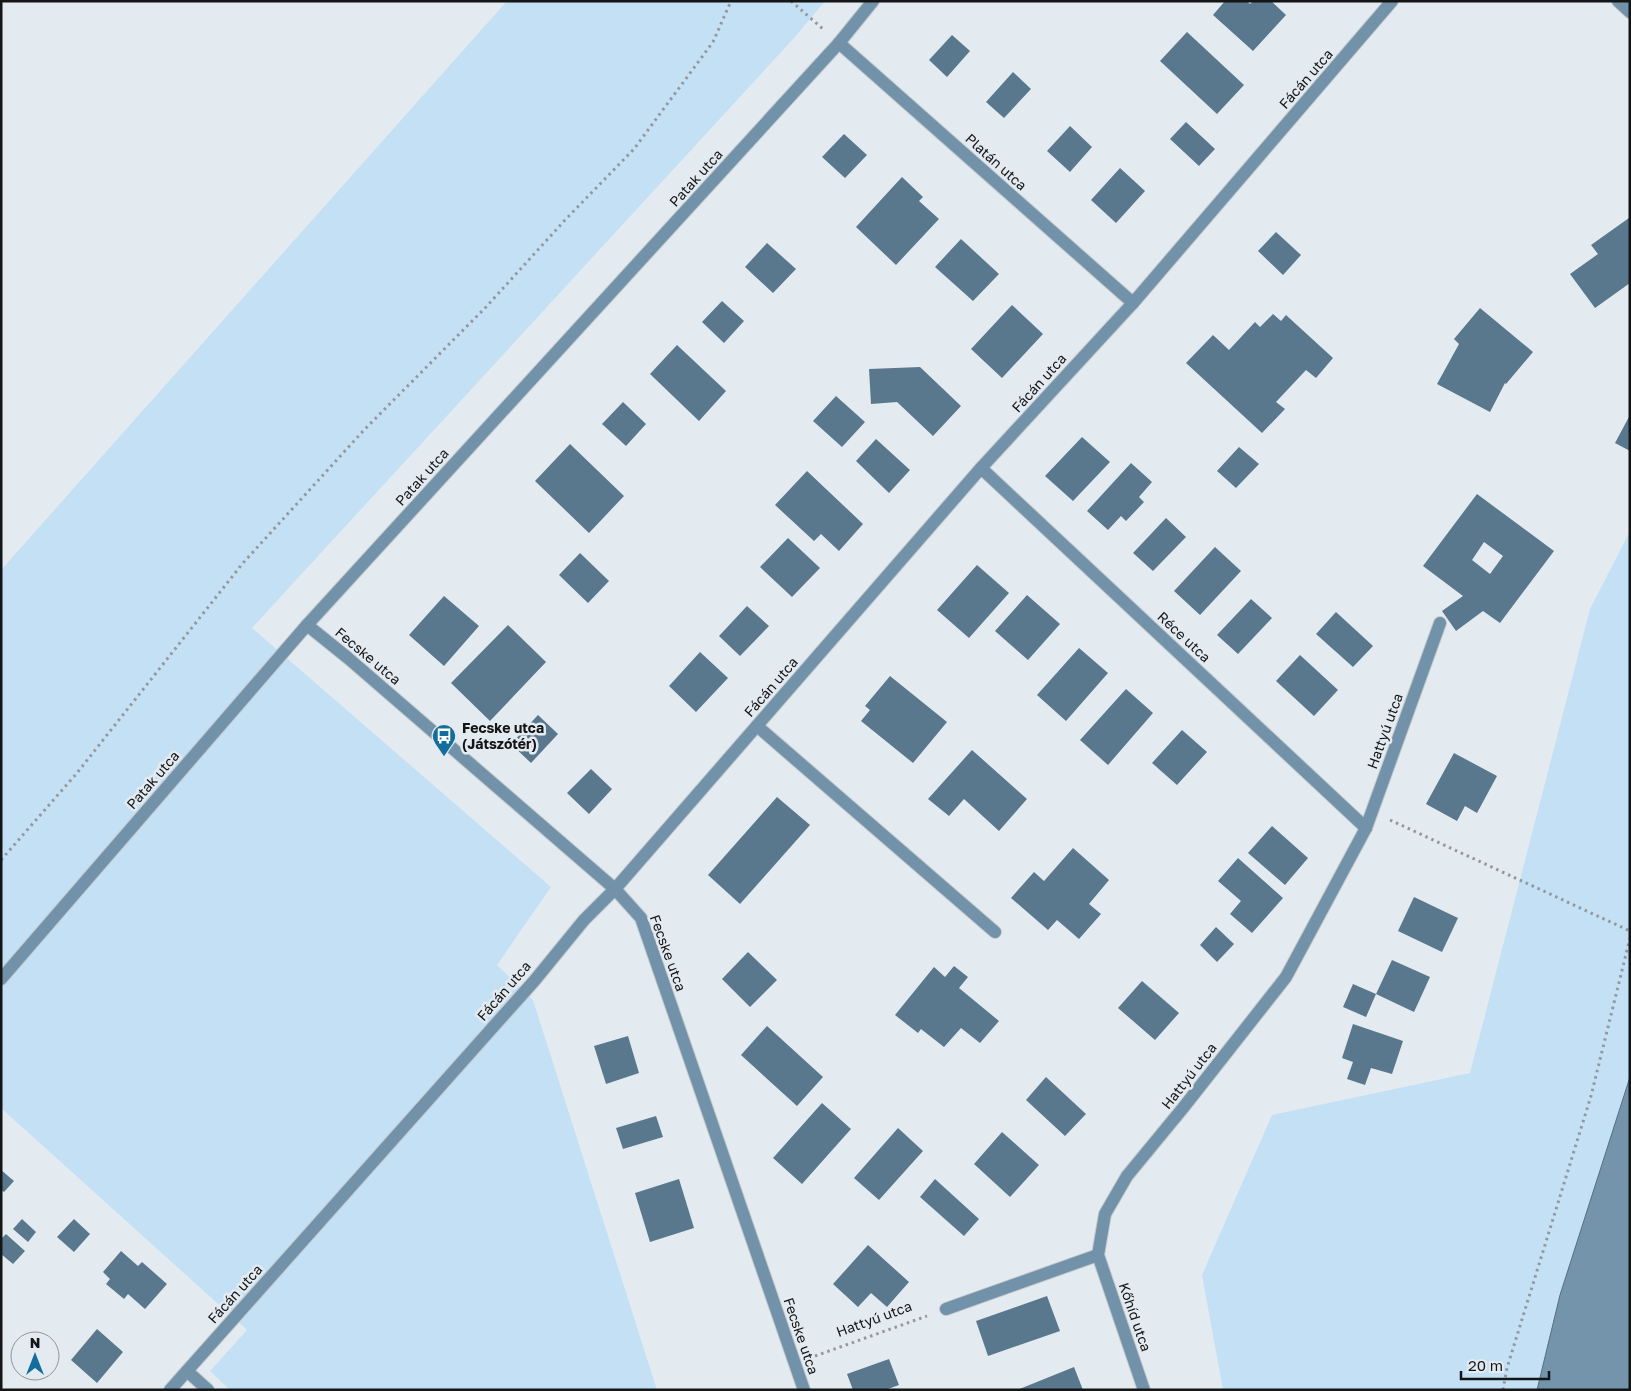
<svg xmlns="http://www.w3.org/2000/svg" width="1631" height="1391" font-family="'Golos Text',sans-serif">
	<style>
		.green { fill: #c3e0f5 }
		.water { fill: #7394aa; stroke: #566e7e }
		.building { fill: #59788e; fill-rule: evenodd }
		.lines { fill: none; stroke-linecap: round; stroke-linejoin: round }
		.minor-casing { stroke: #c3c9cd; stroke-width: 14 }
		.path { stroke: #93989c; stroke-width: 3; stroke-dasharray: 2.5 4; stroke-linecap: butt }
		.minor { stroke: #7292a9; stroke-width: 12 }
		.labels { text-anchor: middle; stroke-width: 5; stroke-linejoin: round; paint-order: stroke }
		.street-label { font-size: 14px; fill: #131517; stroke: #e4ebf0 }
		.poi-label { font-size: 14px; font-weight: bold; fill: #131517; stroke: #e4ebf0; text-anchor: start }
	</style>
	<rect width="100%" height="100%" fill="#e4ebf0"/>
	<g class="green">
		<polygon points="507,1 825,1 794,38 252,628 551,887 497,965 533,1000 657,1390 230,1390 210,1371 247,1330 1,1108 1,570"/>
		<polygon points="1630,531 1630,1077 1560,1295 1537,1390 1223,1390 1202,1275 1272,1115 1470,1073 1590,609"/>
	</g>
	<polygon class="water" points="1630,1077 1630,1390 1537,1390 1560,1295"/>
	<g class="building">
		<polygon points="1225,1 1247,1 1250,4 1253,1 1271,1 1286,15 1253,51 1213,15"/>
		<polygon points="1187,32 1244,85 1217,114 1160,61"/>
		<polygon points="952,35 970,51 947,77 929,60"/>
		<polygon points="1013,72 1031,89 1004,118 986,102"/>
		<polygon points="1186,122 1215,149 1199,166 1170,139"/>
		<polygon points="1070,126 1092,147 1070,172 1047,151"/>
		<polygon points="844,134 867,155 845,178 822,157"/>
		<polygon points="1120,168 1145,191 1116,223 1091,200"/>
		<polygon points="902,177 923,197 919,201 939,219 896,265 856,227"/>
		<polygon points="1629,218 1630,283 1595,308 1570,274 1598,254 1591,245"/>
		<polygon points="1276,232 1301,255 1283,275 1258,251"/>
		<polygon points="961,239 999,274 973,301 935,267"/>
		<polygon points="767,243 796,269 773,293 745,267"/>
		<polygon points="722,301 744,321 724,343 702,322"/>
		<polygon points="1012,305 1043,334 1002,378 971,349"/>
		<polygon points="1480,308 1533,352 1506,384 1505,383 1490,412 1437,384 1459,344 1454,339"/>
		<polygon points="1273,314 1281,321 1286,315 1333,358 1316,378 1306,370 1276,402 1285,409 1262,433 1186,363 1213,335 1229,350 1255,322 1260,327"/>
		<polygon points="677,345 726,391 699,421 650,374"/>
		<polygon points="920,367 961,406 933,436 897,402 871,404 869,369"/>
		<polygon points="836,396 865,422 842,447 813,421"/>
		<polygon points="623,402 646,424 626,446 602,424"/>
		<polygon points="1630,415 1630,451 1615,443"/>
		<polygon points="1082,437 1110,462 1073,501 1045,476"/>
		<polygon points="876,439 910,470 889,493 856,461"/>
		<polygon points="570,444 624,496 589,533 535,481"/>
		<polygon points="1239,447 1259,464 1236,488 1217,471"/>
		<polygon points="1131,463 1152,482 1139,497 1144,502 1126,521 1121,516 1108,530 1087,511"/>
		<polygon points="807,471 863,524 839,551 821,534 814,541 775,505"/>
		<path d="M1477,494L1554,551L1500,623L1483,611L1456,631L1442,611L1463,596L1423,566ZM1484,542L1503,556L1490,574L1472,560Z"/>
		<polygon points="1166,518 1186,537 1153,571 1133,553"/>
		<polygon points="788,538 820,568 792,597 760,567"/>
		<polygon points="1215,547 1241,571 1200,615 1174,591"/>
		<polygon points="580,553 609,581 588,603 559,575"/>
		<polygon points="977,565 1009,593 969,638 937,610"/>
		<polygon points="1027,595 1060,624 1028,660 995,631"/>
		<polygon points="444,596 479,626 444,666 409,635"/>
		<polygon points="1251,599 1272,618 1238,654 1217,635"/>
		<polygon points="747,606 769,626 740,656 719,636"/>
		<polygon points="1336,612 1373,646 1353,667 1316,634"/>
		<polygon points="508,625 546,662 490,721 451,683"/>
		<polygon points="1079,648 1108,673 1066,721 1037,695"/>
		<polygon points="700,652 728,678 696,712 669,686"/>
		<polygon points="1300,655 1338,690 1314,716 1276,681"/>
		<polygon points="890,676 947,722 913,763 861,721 870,710 865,706"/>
		<polygon points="1126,689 1153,713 1108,765 1080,740"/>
		<polygon points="538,715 558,734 531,763 511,744"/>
		<polygon points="1182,730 1207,752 1177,785 1152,763"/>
		<polygon points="972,750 1027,799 999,831 964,799 949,816 928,799"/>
		<polygon points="1454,753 1497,776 1477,813 1465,806 1457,821 1426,804"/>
		<polygon points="591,769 612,789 589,814 567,793"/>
		<polygon points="777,797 810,825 740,904 708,875"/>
		<polygon points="1272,826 1308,858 1285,885 1248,853"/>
		<polygon points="1073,848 1109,880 1089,904 1101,914 1079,939 1057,920 1048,930 1011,898 1034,872 1044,881"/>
		<polygon points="1238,858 1283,898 1252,933 1230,914 1241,901 1218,881"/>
		<polygon points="1414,897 1458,918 1442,952 1398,931"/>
		<polygon points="1216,927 1234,944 1217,962 1200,945"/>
		<polygon points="748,952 777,980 750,1007 722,979"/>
		<polygon points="1392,960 1430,977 1414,1012 1376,994"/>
		<polygon points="954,966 968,977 959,988 999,1021 980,1043 961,1028 944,1047 921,1029 918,1033 895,1015 934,967 945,977"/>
		<polygon points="1142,981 1179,1013 1155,1040 1118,1008"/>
		<polygon points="1353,984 1376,994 1366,1017 1343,1007"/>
		<polygon points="1353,1024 1403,1041 1392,1074 1371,1068 1365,1085 1347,1079 1353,1062 1342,1058"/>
		<polygon points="767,1026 823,1077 797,1106 741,1055"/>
		<polygon points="628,1036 639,1073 606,1084 594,1046"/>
		<polygon points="1046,1077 1086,1114 1065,1136 1026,1100"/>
		<polygon points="822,1103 851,1129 802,1184 773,1158"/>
		<polygon points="656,1116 663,1137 623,1149 616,1128"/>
		<polygon points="898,1128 923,1151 879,1200 854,1178"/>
		<polygon points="1002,1132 1039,1165 1010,1197 974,1164"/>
		<polygon points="1,1170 14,1181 4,1192 1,1190"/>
		<polygon points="679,1179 694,1228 650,1242 635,1193"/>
		<polygon points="935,1179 979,1219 964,1236 920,1197"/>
		<polygon points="22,1219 36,1232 28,1242 13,1229"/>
		<polygon points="74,1219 90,1234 74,1252 57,1237"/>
		<polygon points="6,1234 25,1251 13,1264 1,1254 1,1239"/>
		<polygon points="868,1245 909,1282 887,1307 871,1293 858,1307 833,1284"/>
		<polygon points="121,1251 138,1266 142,1262 167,1284 145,1309 128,1294 124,1299 106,1284 110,1279 103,1272"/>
		<polygon points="1047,1296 1060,1331 988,1356 976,1321"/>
		<polygon points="97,1329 123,1352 97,1383 71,1360"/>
		<polygon points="889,1359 899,1385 885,1390 853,1390 847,1374"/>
		<polygon points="1074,1367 1083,1390 1017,1390"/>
	</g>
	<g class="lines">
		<g class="minor-casing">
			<g id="minor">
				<polyline points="1618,1 1630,12"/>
				<polyline points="839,43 1133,303"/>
				<polyline points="981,468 1366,828"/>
				<polyline points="307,625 348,658 615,889 641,918 804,1390"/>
				<polyline points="757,726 995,932"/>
				<polyline points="1,979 307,625 839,43 873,1"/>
				<polyline points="946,1309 1098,1255"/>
				<polyline points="187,1371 208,1390"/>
				<polyline points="170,1390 535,980 584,920 615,889 981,468 1133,303 1392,1"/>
				<polyline points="1144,1390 1098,1255 1105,1214 1127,1176 1183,1108 1286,977 1366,828 1440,623"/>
			</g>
		</g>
		<g class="path">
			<polyline points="791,1 823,29"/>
			<polyline points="1390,820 1630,931"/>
			<polyline points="1,860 77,773 243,563 364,430 486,307 565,220 634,149 713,42 731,1"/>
			<polyline points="815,1356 927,1316"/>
			<polyline points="1503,1390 1507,1368 1591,1096 1630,938"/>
		</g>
		<use href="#minor" class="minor"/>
	</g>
	<defs>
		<g id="bus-pin" transform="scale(1.25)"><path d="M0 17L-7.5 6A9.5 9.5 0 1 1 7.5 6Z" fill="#136e9d" stroke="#e4ebf0"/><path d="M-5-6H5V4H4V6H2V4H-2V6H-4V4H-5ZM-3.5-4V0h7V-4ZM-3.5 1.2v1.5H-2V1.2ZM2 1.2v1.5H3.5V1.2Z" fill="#fff"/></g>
	</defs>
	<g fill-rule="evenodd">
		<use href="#bus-pin" x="444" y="736"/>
	</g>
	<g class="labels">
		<g class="street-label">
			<text transform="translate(1306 79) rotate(-49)" y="5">Fácán utca</text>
			<text transform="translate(996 162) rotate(42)" y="5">Platán utca</text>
			<text transform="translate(696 178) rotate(-48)" y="5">Patak utca</text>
			<text transform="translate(1039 383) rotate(-48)" y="5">Fácán utca</text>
			<text transform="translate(422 477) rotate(-48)" y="5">Patak utca</text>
			<text transform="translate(1184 637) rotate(43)" y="5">Réce utca</text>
			<text transform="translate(368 656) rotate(40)" y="5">Fecske utca</text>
			<text transform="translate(771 687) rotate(-49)" y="5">Fácán utca</text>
			<text transform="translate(1385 731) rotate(-70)" y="5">Hattyú utca</text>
			<text transform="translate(153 780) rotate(-49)" y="5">Patak utca</text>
			<text transform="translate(668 953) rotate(70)" y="5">Fecske utca</text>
			<text transform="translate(504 991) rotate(-49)" y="5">Fácán utca</text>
			<text transform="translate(1189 1076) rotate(-52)" y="5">Hattyú utca</text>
			<text transform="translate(235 1294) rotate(-48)" y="5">Fácán utca</text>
			<text transform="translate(1135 1317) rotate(71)" y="5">Kőhíd utca</text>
			<text transform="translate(874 1319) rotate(-20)" y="5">Hattyú utca</text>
			<text transform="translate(801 1336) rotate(71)" y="5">Fecske utca</text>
		</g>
		<g class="poi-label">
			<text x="462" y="733">Fecske utca<tspan x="462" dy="16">(Játszótér)</tspan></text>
		</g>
	</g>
	<rect width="1631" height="1391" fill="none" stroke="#131517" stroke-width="5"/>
	<g transform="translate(35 1356)"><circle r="24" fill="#e4ebf0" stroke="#909599"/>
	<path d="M0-4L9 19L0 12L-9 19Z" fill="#136e9d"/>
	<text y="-8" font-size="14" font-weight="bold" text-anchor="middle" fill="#131517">N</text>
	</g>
	<path d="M1461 1371v8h88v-8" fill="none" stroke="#131517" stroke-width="2.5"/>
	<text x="1468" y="1371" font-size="15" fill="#131517" stroke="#e4ebf0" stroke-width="4" paint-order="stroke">20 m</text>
</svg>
